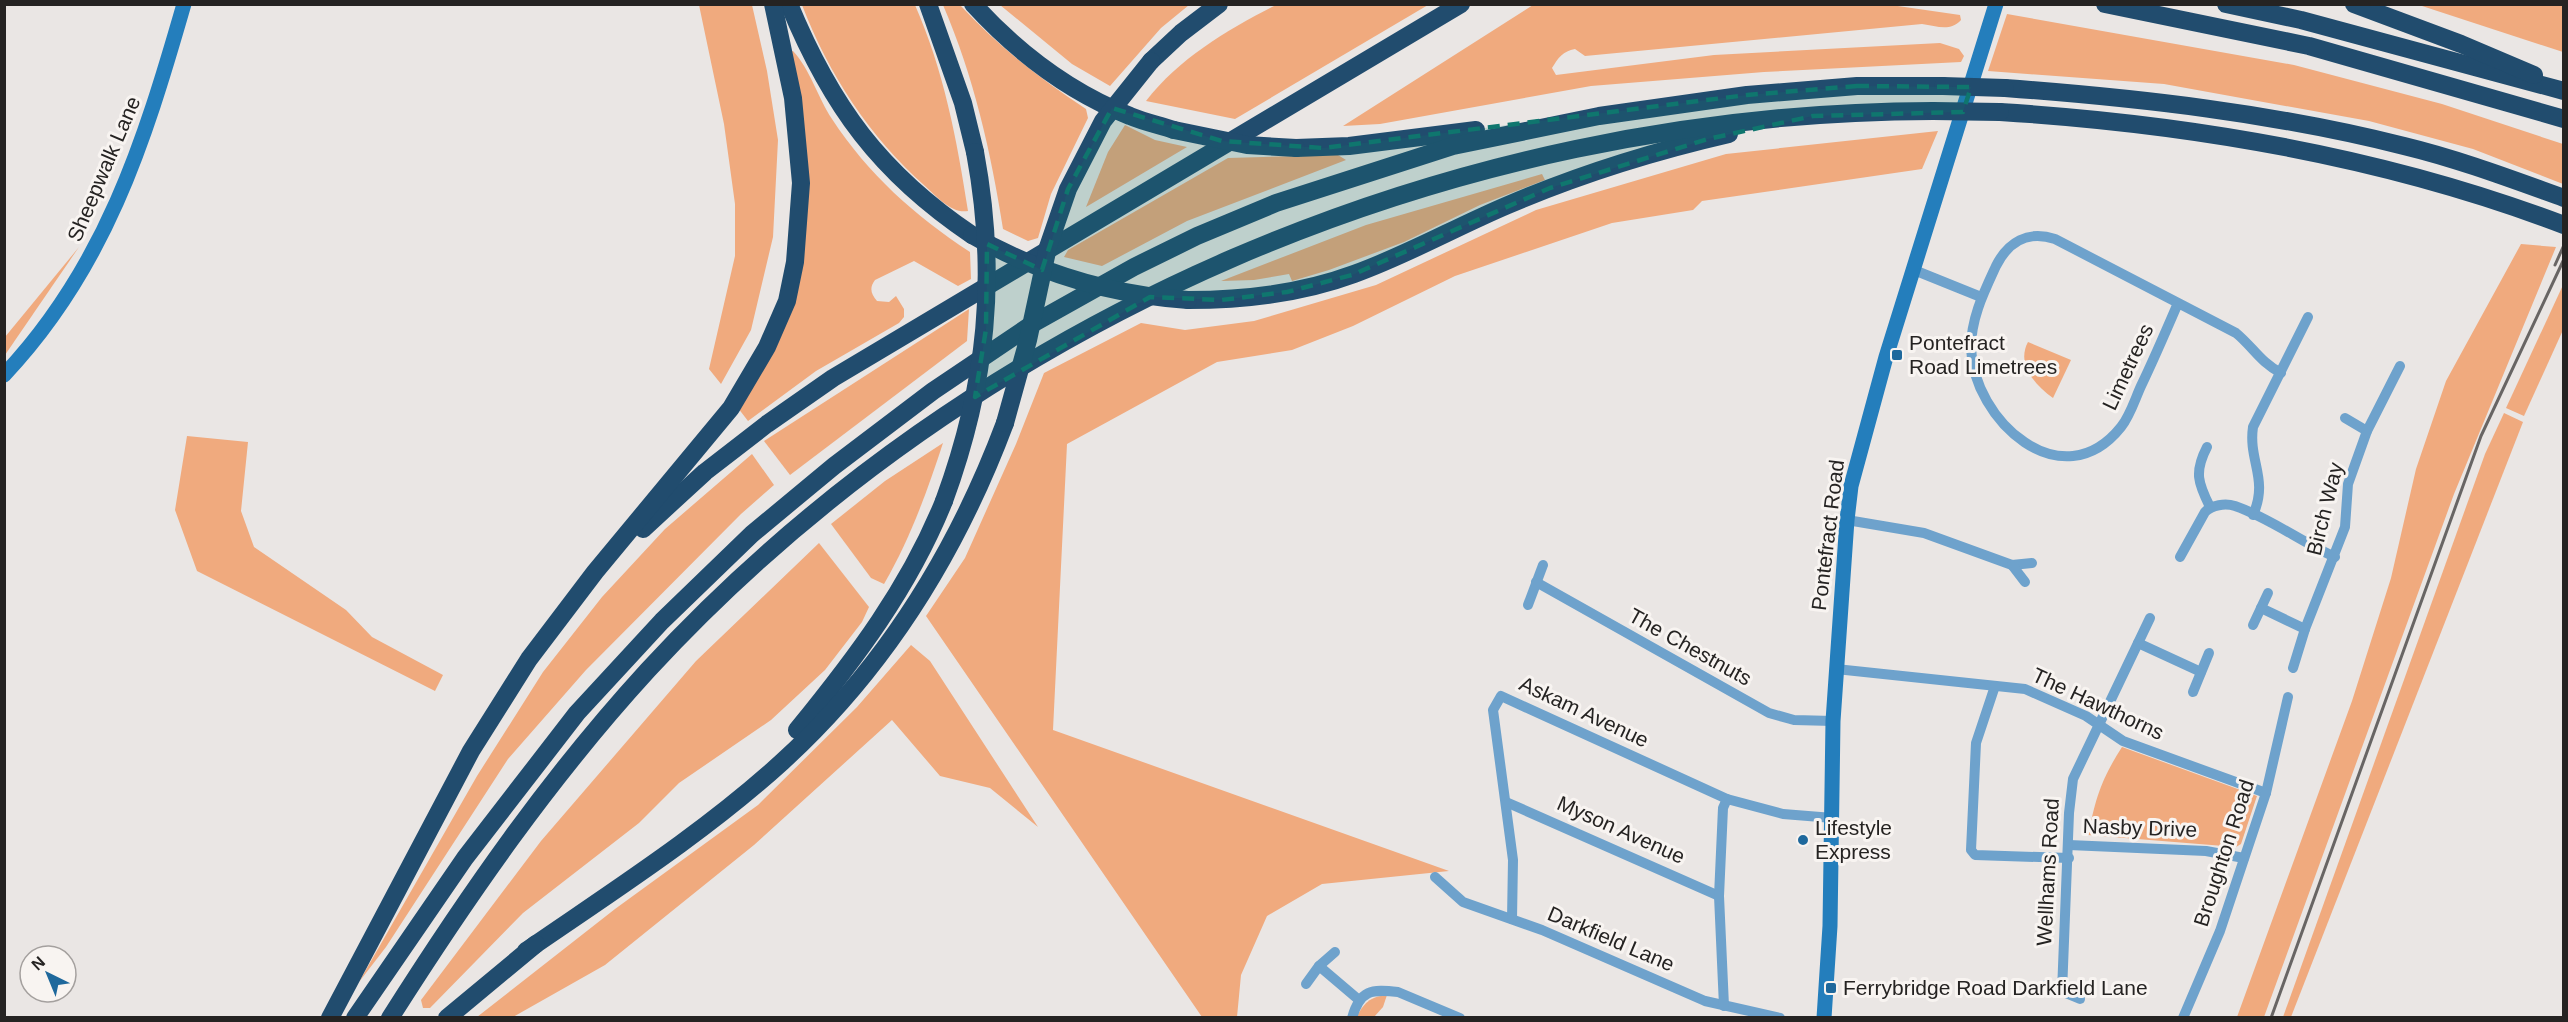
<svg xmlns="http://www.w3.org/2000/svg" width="2568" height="1022" font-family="Helvetica,sans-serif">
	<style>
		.green { fill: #f0aa7e }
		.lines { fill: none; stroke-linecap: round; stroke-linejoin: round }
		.street { stroke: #6ea2cc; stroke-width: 10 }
		.secondary { stroke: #247ebc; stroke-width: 15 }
		.highway { stroke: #214c6e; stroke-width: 18 }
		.rail { stroke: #686564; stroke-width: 3 }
		.highway-bridge { stroke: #214c6e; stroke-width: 18 }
		.marked { fill: #0f766e; fill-opacity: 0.2; stroke: #0f766e; stroke-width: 4.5; stroke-dasharray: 12 8; stroke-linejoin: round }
		.poi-dot { fill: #1e689c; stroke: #f8f4f1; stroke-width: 2 }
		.labels { text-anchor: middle; stroke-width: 6; stroke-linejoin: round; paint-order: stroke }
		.street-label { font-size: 21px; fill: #252322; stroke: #f8f4f1 }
		.poi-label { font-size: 21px; fill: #252322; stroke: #f8f4f1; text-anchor: start }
	</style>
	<rect width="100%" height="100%" fill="#eae6e4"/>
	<g class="green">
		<path d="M1884,4L1960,15L1961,20C1950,32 1937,26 1922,24L1585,56L1575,49C1563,51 1558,58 1552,68L1556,75L1714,55L1940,43L1959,49L1964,56L1961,62L1764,72L1591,86L1380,124L1343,126L1533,5Z"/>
		<polygon points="699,5 752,5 767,71 778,140 773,237 751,330 721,384 709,369 735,256 735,204 724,124"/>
		<path d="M802,5H915C944,71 957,140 968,211C952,214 937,197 925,186C869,136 829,75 802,5Z"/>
		<path d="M943,5H960C998,46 1040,79 1086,109L1088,118L1051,194L1038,238L1028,241L1003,229C991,152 974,77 943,5Z"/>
		<polygon points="1000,5 1189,5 1161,28 1110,86 1072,64"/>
		<path d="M1276,5H1428L1235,119L1146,101C1179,58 1229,29 1276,5Z"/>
		<polygon points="2419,5 2563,5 2563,52"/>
		<polygon points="2007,14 2294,65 2442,104 2563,144 2563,184 2473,149 2369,121 2164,84 1988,71"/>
		<path d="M793,51C810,69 818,98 832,119C868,174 915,216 970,252L971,279L958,286L914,261L875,280C869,288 871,294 877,301L889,302L896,296L904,309V317L899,323L816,371L748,421L738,408L798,274L789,52Z"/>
		<polygon points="1125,125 1155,140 1187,147 1086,207 1108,152"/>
		<polygon points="1938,131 1922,169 1702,201 1693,210 1612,223 1455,276 1353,326 1292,350 1217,362 1067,444 1053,730 1449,871 1322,884 1267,916 1241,975 1237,1017 1202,1017 926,616 965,558 1016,444 1044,373 1141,323 1185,330 1254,321 1376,285 1536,210 1726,154"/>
		<polygon points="1338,155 1346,160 1187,221 1102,266 1064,257 1068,250 1228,158"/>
		<polygon points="1542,174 1545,180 1480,205 1404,242 1329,270 1292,281 1289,274 1254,280 1221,281 1366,225"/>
		<polygon points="2521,244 2556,247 2454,494 2264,1017 2237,1017 2352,701 2391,578 2416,469 2446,381"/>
		<polygon points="79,247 5,355 5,337"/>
		<polygon points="2563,285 2563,330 2524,416 2506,408"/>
		<polygon points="969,309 967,341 790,475 764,441"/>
		<path d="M2028,342L2071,360L2053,398C2035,385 2016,364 2028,342Z"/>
		<polygon points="2504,413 2523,422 2291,1017 2283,1017 2485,454"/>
		<polygon points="187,436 248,442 241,511 254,547 346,610 372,637 443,675 435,691 197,571 175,510"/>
		<path d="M943,443C927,492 910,539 884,584L871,578L831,524L885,481Z"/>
		<polygon points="752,454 774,485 741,514 586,670 508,759 386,947 359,982 477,776 543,672 602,597 665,529"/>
		<polygon points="819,543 869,607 862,622 825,670 771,720 679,783 639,823 523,913 430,1008 423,1008 421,1000 541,841 696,661"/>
		<polygon points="911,645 930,661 1038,827 990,788 940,776 892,720 754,845 605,965 513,1017 477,1017 615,909 758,805 857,707"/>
		<path d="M2122,747L2257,796L2241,844L2236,847L2088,835C2096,797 2101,780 2122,747Z"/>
		<path d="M1387,995L1383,1007L1374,1017L1356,1018C1364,1003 1369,997 1387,995Z"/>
	</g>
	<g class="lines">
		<g class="street">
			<polyline points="1914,270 1981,297"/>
			<path d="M2178,303C2166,331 2154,359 2141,386C2135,399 2130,416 2121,427C2062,501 1973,420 1971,348C1971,318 1984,292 1996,266C2008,242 2028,230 2055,239L2236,333C2253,347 2260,362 2281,373"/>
			<polyline points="2345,418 2367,431"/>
			<path d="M2207,447C2194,472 2198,483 2210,507"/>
			<path d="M2253,515C2269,479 2248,461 2253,427L2308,317"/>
			<polyline points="1847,520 1924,533 2012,565 2032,563"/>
			<path d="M2180,557L2205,512C2212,505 2225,503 2235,506C2270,518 2301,542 2335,557"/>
			<polyline points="2012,565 2025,582"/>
			<polyline points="1536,582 1769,713 1794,720 1833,721"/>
			<polyline points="1528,605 1543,565"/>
			<polyline points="2261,608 2305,629"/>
			<polyline points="2253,625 2268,593"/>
			<polyline points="2138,643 2201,672"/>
			<polyline points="2293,668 2305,629 2345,527 2348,484 2367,431 2400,366"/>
			<polyline points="1836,669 2025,689 2086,716 2123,741 2266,793"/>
			<polyline points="1995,686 1976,743 1971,850 1975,855 2069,858"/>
			<polyline points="2193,692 2209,653"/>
			<polyline points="1506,802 1719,896"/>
			<polyline points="2069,845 2206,851 2244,858"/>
			<polyline points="1435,877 1463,902 1542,930 1705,1001 1780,1018"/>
			<polyline points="1512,919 1513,860 1493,710 1501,696 1727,799 1783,814 1833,818"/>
			<polyline points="1319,966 1359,1000"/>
			<polyline points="1306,984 1319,966 1335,952"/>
			<polyline points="2046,985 2080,999"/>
			<polyline points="2062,992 2069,813 2073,779 2150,618"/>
			<polyline points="1724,1006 1719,896 1723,808 1727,799"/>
			<path d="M1352,1018C1360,990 1371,989 1398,992L1460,1018"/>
			<polyline points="2183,1018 2220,931 2266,793 2288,697"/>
		</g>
		<g class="secondary">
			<path d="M4,375C105,268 144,143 184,4"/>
			<polyline points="1824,1018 1830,926 1833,721 1847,520 1851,486 1886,357 1996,4"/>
		</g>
		<g class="highway">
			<path d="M789,4C831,106 880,173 972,235"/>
			<polyline points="928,4 963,103 975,152"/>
			<path d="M973,4C1017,52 1069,92 1130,116C1144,122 1159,125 1174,130"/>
			<polyline points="2105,4 2309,46 2564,119"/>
			<polyline points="2226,4 2301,20 2564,91"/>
			<polyline points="2354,4 2461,44 2534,75"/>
			<polyline points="1151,61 1181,33 1219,4"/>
			<path d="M2005,88C2139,98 2273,113 2404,146C2458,159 2511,179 2564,198"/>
			<path d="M2000,112C2192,124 2383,156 2564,225"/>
			<polyline points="1296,148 1349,146 1476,130"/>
			<path d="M1188,300C1244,300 1300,294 1354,274C1407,255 1456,227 1508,205C1578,175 1655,151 1729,134"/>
			<polyline points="643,529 705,472 767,424 833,378 1461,4"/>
			<path d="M797,730C855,659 909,588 944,501"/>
			<path d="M526,951C613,891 704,833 782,762C884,669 957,551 1005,423"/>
			<polyline points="330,1018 471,751 529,659 595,572 731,408 767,347 787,301 795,262 801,183 793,98 773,4"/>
			<polyline points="355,1018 465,858 577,713 662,621 752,534 834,466 933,391 1034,323 1134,267 1197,236 1276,203 1453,146 1599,116 1747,95 1857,86 1943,86"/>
			<path d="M390,1018C468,895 550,777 648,670C974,316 1453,112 1933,111"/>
			<polyline points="447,1018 536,944"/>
		</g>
		<g class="rail">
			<polyline points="2555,265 2564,245"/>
			<polyline points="2271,1018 2481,436 2564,259"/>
		</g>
		<g class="highway-bridge">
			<polyline points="1943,86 2005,88"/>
			<polyline points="1933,111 2000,112"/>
			<polyline points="1174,130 1247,145 1296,148"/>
			<path d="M972,235C1040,274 1110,295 1188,300"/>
			<polyline points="1005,423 1028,340 1048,247 1068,189 1103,121 1151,61"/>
			<path d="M944,501C987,384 998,275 975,152"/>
		</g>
	</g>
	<path class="marked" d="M1857,86L1971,87L1963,112L1813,116L1708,139L1550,188L1352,275L1287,292L1221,300L1150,297L975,397L986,329L987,244L1042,270L1068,189L1112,108L1222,141L1323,148L1747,95Z"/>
	<g class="poi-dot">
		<rect x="1891" y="349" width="12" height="12" rx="3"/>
		<circle cx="1803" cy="840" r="6"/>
		<rect x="1825" y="982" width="12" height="12" rx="3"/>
	</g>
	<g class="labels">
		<g class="street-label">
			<text transform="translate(104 169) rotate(-67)" y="7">Sheepwalk Lane</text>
			<text transform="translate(2128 367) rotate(-65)" y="7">Limetrees</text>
			<text transform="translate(2325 509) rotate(-76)" y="7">Birch Way</text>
			<text transform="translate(1828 535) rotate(-83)" y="7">Pontefract Road</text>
			<text transform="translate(1690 647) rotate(29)" y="7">The Chestnuts</text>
			<text transform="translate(2098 704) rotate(25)" y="7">The Hawthorns</text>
			<text transform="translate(1584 712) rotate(25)" y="7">Askam Avenue</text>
			<text transform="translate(2140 828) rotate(2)" y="7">Nasby Drive</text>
			<text transform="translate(1621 830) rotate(24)" y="7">Myson Avenue</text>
			<text transform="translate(2224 853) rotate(-72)" y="7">Broughton Road</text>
			<text transform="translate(2048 872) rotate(-87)" y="7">Wellhams Road</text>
			<text transform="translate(1611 939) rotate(23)" y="7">Darkfield Lane</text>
		</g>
		<g class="poi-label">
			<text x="1909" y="350">Pontefract<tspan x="1909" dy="24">Road Limetrees</tspan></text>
			<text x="1815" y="835">Lifestyle<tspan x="1815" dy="24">Express</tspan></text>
			<text x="1843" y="995">Ferrybridge Road Darkfield Lane</text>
		</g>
	</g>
	<rect width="2568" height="1022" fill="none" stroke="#252322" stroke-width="12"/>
	<g transform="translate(48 974) rotate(317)"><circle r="28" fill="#f8f4f1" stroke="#a4a09e" stroke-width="1.5"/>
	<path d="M0-4.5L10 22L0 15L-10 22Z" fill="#1e689c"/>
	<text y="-9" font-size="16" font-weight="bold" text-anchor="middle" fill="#252322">N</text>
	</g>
</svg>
